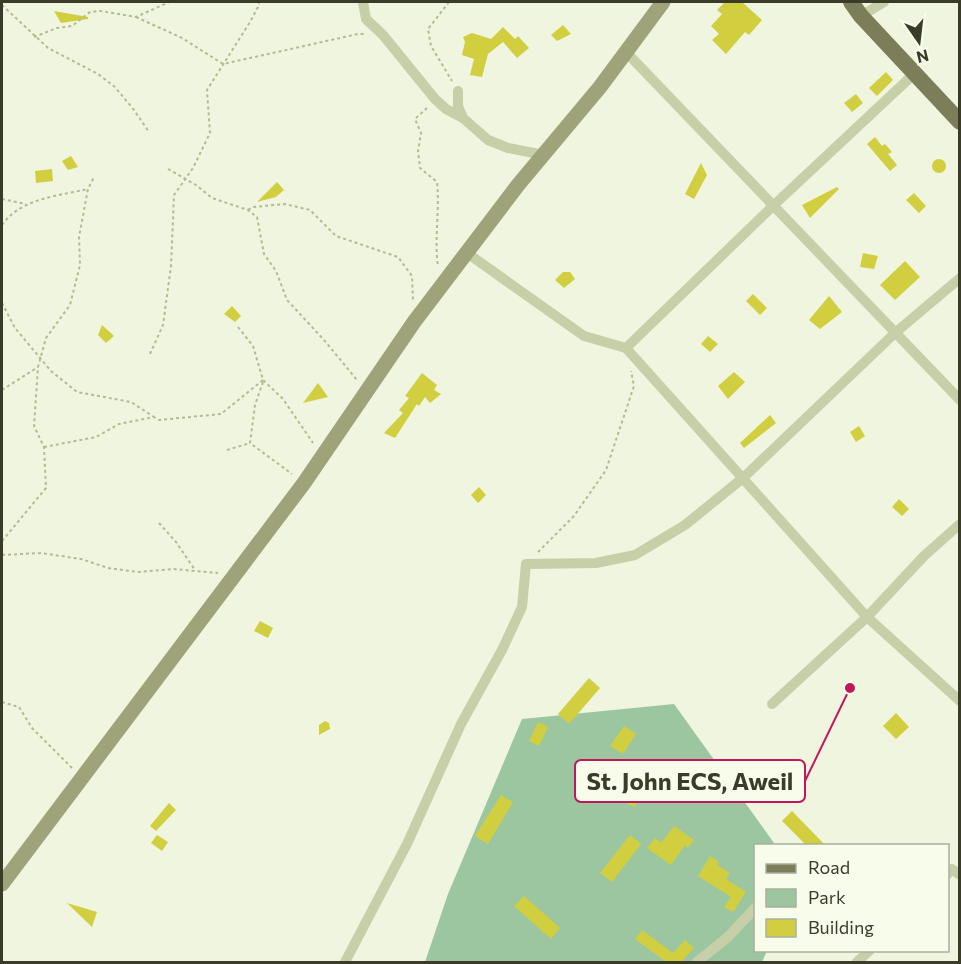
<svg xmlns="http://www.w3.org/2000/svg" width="961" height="964" font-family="Commissioner,sans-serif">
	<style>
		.green { fill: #9cc6a0 }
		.building { fill: #d1cf40 }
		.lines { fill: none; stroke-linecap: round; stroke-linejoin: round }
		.path { stroke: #b4bb92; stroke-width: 2; stroke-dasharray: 3 3; stroke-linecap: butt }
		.street { stroke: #c7cfa8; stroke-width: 10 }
		.secondary { stroke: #9ea379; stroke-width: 15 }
		.primary { stroke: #7b7e59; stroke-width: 16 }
		.leader { fill: none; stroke: #c2185b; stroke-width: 2 }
		.callout-dot { fill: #c2185b; stroke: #f7fceb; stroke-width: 2 }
		.callout { fill: #f7fceb; stroke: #c2185b; stroke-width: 2 }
		.callout-label { font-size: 24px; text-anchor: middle; font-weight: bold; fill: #3a3b29 }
	</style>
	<rect width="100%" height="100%" fill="#eff5de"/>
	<polygon class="green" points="674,704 774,843 774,845 756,846 756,950 767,951 762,962 425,962 448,894 522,719"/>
	<g class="building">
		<polygon points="725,2 742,2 762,20 749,35 745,32 726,54 712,40 719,34 711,26 722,14 717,10"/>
		<polygon points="54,11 88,17 88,19 61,23"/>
		<polygon points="563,25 571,34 557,41 551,35"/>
		<polygon points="503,27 515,39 518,36 529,48 517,58 503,42 488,54 482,77 470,75 474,59 462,55 465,42 463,37 472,33 491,39"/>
		<polygon points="886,72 893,80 877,96 869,88"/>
		<polygon points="856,94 863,103 852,112 844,103"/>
		<polygon points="875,137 882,146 885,144 892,152 888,154 897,165 890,171 867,144"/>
		<polygon points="71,156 78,167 68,170 62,161"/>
		<circle cx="939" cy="166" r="7"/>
		<polygon points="701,163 707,175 694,199 685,194"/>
		<polygon points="52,169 53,181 36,183 35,171"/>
		<polygon points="277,182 284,190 276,197 257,202"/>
		<polygon points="837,187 839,189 810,218 802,205"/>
		<polygon points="914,193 926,206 919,213 906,200"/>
		<polygon points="863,253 878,256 874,269 860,267"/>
		<polygon points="905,261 920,277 895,300 880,285"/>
		<polygon points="563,272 570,272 575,279 564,288 555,280"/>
		<polygon points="753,294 767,308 760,315 746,301"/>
		<polygon points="829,296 842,312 820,329 809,320"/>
		<polygon points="232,306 241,316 235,322 224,314"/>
		<polygon points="102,325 114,336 106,343 98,335"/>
		<polygon points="708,336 718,344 710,352 701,344"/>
		<polygon points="734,372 745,382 728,399 718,386"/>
		<polygon points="422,373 437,385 434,390 441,394 430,403 425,397 419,406 417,404 395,438 384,433 403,413 399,410 409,398 405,396"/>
		<polygon points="318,383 328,397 303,403"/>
		<polygon points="770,415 776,423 744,448 740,443"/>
		<polygon points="859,426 865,436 856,442 850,432"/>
		<polygon points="479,487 486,495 478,503 471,495"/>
		<polygon points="899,499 909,509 902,516 892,507"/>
		<polygon points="260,621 273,628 268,638 254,631"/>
		<polygon points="589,678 600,688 569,724 558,714"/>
		<polygon points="896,713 909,727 896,739 883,726"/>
		<polygon points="325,721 329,723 330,729 319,735 319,725"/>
		<polygon points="538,722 548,727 539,746 529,741"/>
		<polygon points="624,726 636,734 623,754 610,746"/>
		<polygon points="631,775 644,782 637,793 640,794 635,807 613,797 618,784 624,787"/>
		<polygon points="501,795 513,802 488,844 475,836"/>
		<polygon points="169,803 176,810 156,831 150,826"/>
		<polygon points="792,811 826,846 807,846 782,821"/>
		<polygon points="674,826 694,840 688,848 685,845 671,865 647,848 655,838 661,843"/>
		<polygon points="157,835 168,842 162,851 151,843"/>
		<polygon points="630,835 641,844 612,882 600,873"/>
		<polygon points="710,856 719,862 717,865 730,873 726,879 746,892 733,912 724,907 731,897 698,876"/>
		<polygon points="524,896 560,928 551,939 514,906"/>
		<polygon points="67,903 97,912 92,927"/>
		<polygon points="642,930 673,953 685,940 694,948 683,960 686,963 664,963 665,961 635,939"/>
	</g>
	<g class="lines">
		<g class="path">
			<polyline points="449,2 428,29 431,46 452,81"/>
			<polyline points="2,5 48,48 98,74 115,87 134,110 149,132"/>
			<polyline points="136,17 182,38 223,64 358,34 364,34"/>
			<polyline points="34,37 57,28 72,26 90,12 100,11 136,17 169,2"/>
			<path d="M427,108L415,119L421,133L418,151L420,168L437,182C440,210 434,238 438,267"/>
			<polyline points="168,169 196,185 212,198 248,210 257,217 264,254 276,271 287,300 324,340 357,380"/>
			<polyline points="2,199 26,204"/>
			<polyline points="248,210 253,207 285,204 310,210 336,236 398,257 412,276 413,301"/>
			<path d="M2,225C21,198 58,196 88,189"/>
			<polyline points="2,303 15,328 51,371 77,392 131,402 154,417"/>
			<polyline points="238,327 253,346 263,380 283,399 313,443"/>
			<polyline points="150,354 163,325 171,266 174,195 193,168 210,133 207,90 250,22 258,7 259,2"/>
			<polyline points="263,382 255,405 250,443 292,474"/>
			<polyline points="2,390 38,367"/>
			<polyline points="44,447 96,437 119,424 154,417 159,420 221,414 263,380"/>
			<polyline points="227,450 250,443"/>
			<polyline points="159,523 176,542 195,570"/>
			<polyline points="2,541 46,488 44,447 34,426 38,367 46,338 70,305 80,265 79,237 88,189 94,177"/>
			<polyline points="538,552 574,516 606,470 634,386 631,371"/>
			<polyline points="2,555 41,553 81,559 108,568 138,572 173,569 218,573"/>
			<polyline points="2,702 19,707 32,728 73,769"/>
		</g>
		<g class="street">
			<polyline points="363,2 366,19 383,35 435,99 446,109 463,118"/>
			<polyline points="861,16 884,2"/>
			<polyline points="626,52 960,400"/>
			<polyline points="458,91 458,106 463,118 488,140 508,148 544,155"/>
			<polyline points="467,253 584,336 626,348 867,617 960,701"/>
			<polyline points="626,348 774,205 915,73"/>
			<polyline points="772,704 867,617 924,556 960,524"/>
			<polyline points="948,874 952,869 960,875"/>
			<polyline points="345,962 407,844 461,724 502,650 522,607 526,564 596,563 635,555 685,525 743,478 895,333 960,278"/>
			<polyline points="697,962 728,937 756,907"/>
			<polyline points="857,962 870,950"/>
		</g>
		<polyline class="secondary" points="2,884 304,483 414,322 518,185 600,87 663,2"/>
		<polyline class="primary" points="851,2 861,16 960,122"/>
	</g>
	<path class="leader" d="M850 688L805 781"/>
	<circle class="callout-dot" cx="850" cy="688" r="6"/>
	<rect class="callout" x="575" y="760" width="230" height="42" rx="6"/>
	<g class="callout-label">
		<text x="690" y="790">St. John ECS, Aweil</text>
	</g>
	<rect width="961" height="964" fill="none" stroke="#3a3b29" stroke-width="6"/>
	<rect x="754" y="844" width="195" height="108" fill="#f7fceb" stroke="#abaf9d" stroke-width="1.5"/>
	<rect x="766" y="864" width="30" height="9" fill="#7b7e59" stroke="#abaf9d" stroke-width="1.5"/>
	<text x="808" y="874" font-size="18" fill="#3a3b29">Road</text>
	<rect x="766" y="889" width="30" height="18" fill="#9cc6a0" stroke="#abaf9d" stroke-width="1.5"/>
	<text x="808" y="904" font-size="18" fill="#3a3b29">Park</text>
	<rect x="766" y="919" width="30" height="18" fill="#d1cf40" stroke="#abaf9d" stroke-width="1.5"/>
	<text x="808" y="934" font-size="18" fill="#3a3b29">Building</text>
	<g transform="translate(919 42) rotate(166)" stroke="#f7fceb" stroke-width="4.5" paint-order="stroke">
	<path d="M0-4.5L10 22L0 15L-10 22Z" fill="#3a3b29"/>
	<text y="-9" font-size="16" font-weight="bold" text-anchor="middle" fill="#3a3b29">N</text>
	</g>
</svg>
